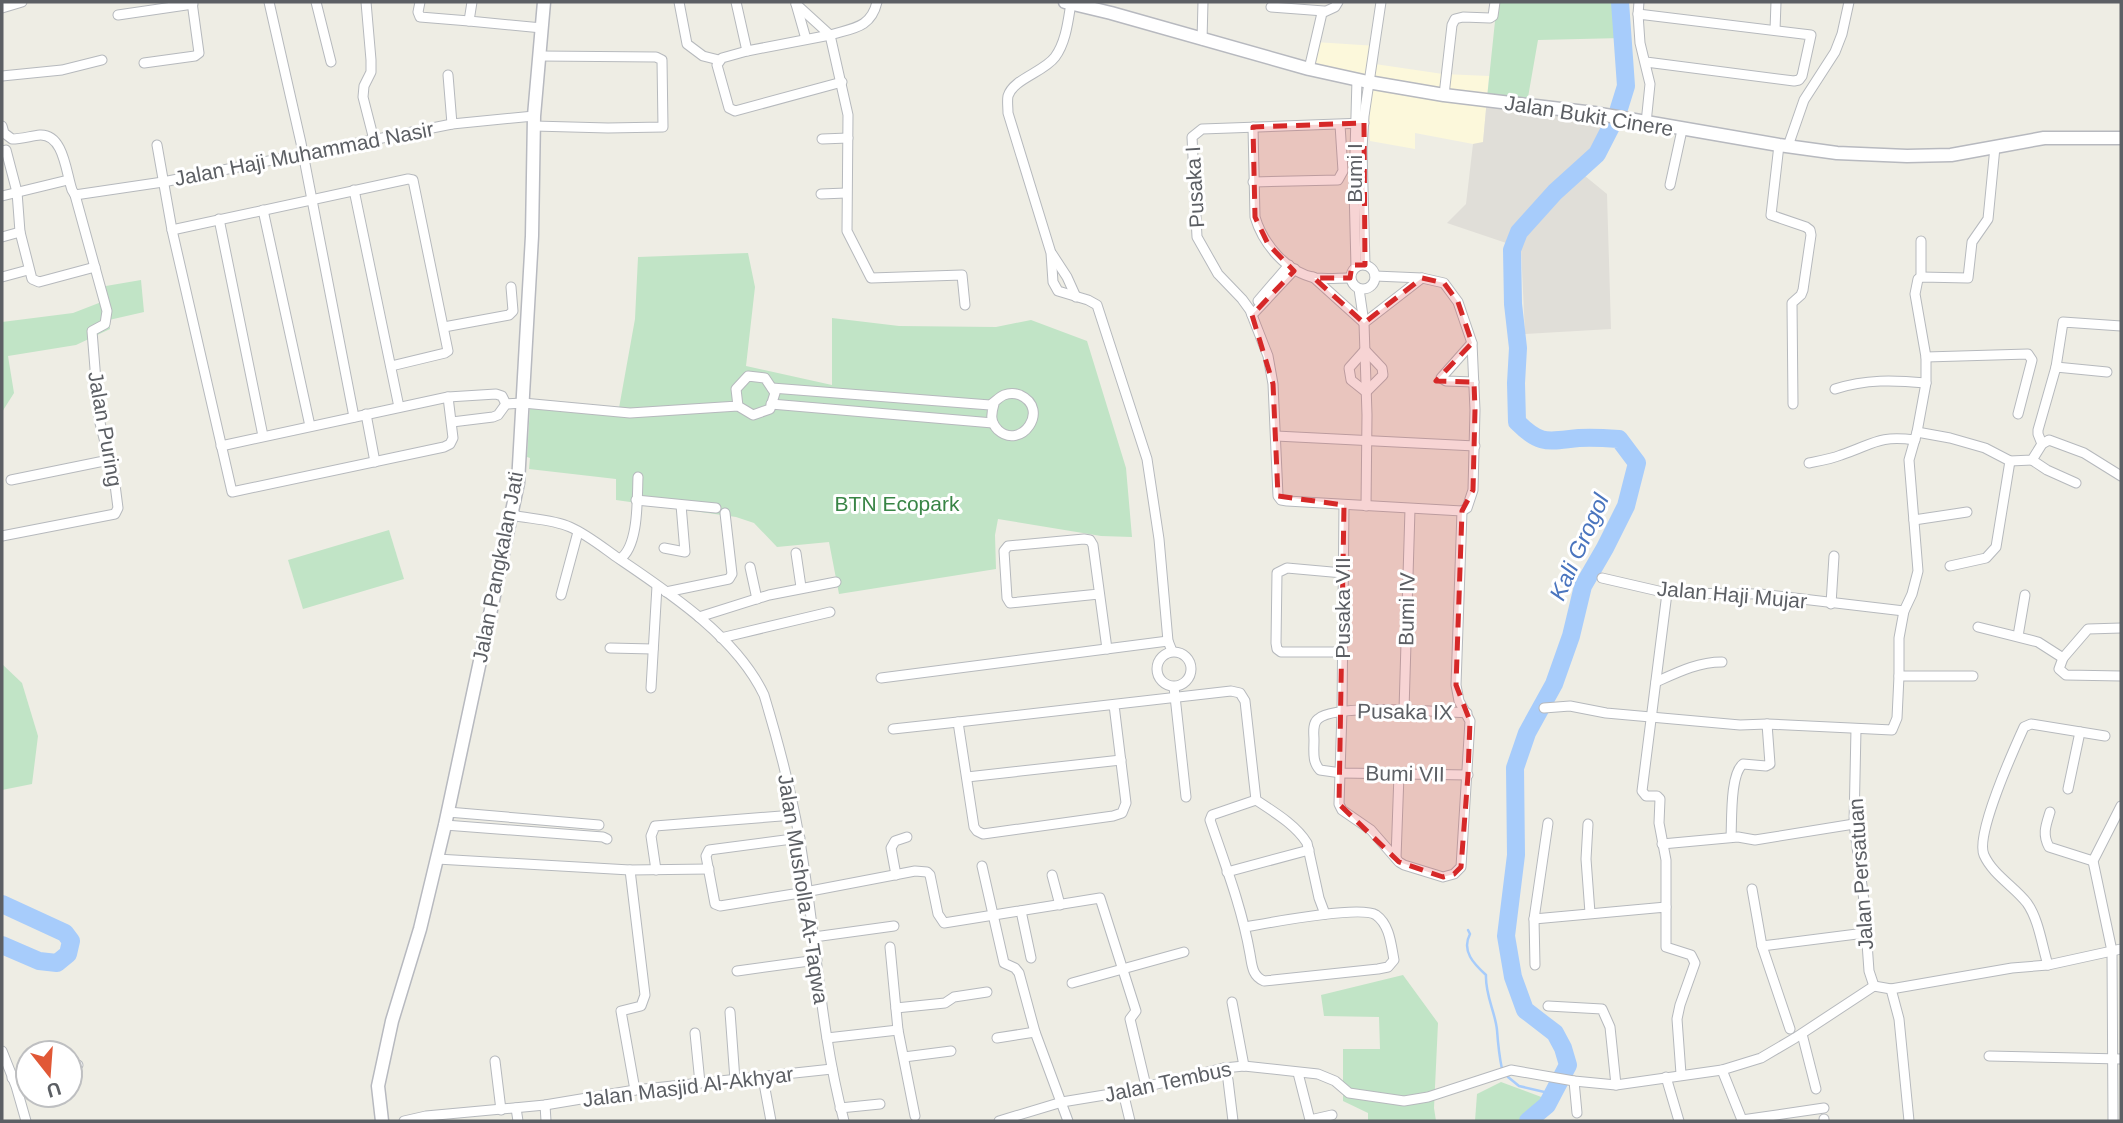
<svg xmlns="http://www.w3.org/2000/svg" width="2123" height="1123" font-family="Arial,sans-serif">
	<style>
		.commercial { fill: #fcf8db }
		.industrial { fill: #e0ded8 }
		.green { fill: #c1e4c6 }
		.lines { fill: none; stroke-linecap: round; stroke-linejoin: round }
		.stream { stroke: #a7ccfb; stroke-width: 2.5 }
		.river { stroke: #a7ccfb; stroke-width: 18 }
		.minor-casing { stroke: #b6b9bd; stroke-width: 11 }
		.secondary-casing { stroke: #b7b9bf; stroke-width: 15 }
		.minor { stroke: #fff; stroke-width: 9 }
		.secondary { stroke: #fff; stroke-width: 12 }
		.marked { fill: #d62828; fill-opacity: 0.2; stroke: #d62828; stroke-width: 5; stroke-dasharray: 14 9; stroke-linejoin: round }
		.labels { text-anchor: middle; stroke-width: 6; stroke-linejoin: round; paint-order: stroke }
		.street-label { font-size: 21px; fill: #5c5f64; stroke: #fff }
		.park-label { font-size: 21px; fill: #398546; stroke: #fff }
		.water-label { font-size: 23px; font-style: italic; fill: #4a75be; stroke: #fff }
	</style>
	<rect width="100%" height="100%" fill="#eeede4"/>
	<polygon class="commercial" points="1315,42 1377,46 1375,64 1443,74 1489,76 1483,143 1473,144 1415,133 1415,149 1370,141 1368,86 1308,71"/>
	<polygon class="industrial" points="1487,98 1610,119 1607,143 1585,176 1607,194 1611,329 1525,334 1521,248 1447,223 1466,204 1473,144 1483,142"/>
	<g class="green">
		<polygon points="1497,2 1620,2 1622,38 1538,40 1527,103 1487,98"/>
		<polygon points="748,253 755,287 746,366 832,385 832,318 899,326 996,327 1031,320 1087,341 1126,468 1132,537 1101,536 998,519 995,535 996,569 839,594 829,542 777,547 754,523 736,517 616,500 616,479 529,469 530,458 527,457 530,407 619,408 635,319 638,257"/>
		<polygon points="141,280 144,312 109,320 110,329 76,345 8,356 14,393 2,412 2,322 73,313 104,301 100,287"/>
		<polygon points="389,530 404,579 303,609 288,560"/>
		<polygon points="2,664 22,683 38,736 32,784 2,790"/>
		<polygon points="1403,975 1438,1023 1434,1108 1436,1121 1368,1121 1368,1113 1343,1101 1343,1049 1380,1049 1379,1017 1324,1016 1321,995"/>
		<polygon points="1501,1082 1544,1098 1521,1121 1475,1121 1477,1094"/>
	</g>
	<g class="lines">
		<g class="stream">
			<path d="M1468,930L1470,934C1461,951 1474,964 1486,975C1485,995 1495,1011 1497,1030C1498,1044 1499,1055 1502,1069"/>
			<polyline points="1508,1077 1519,1086 1553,1094"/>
		</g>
		<g class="river">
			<polyline points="2,904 65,933 71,941 68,954 57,963 39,961 2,945"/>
			<path d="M1528,1121L1547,1105L1568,1065L1563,1048L1555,1033L1525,1010L1513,977L1506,936L1516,855L1515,768L1527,733L1554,684L1571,636L1583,586L1605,548L1626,506L1637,463L1619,439C1606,438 1592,437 1579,438C1548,441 1541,446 1517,422L1516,383L1518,348L1513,304L1512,250L1519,232L1555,192L1597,154L1617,115L1626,86L1620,2"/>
		</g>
		<g class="minor-casing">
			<g id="minor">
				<polyline points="269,2 301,143 354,417"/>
				<polyline points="316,2 331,62"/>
				<polyline points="366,2 371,60 371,72 364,86 363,97 374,140"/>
				<polyline points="420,2 418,12 420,17 469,21"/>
				<polyline points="472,2 469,21 542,28"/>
				<polyline points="679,2 687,44 703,56 719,60"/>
				<polyline points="736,2 747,51"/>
				<path d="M877,2C871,28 853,28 830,35L848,115L847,231L871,278L962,275L965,305"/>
				<path d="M1071,3C1068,21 1066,42 1055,57C1044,72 1013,79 1008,96C1007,101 1008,107 1008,113L1051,253L1053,282L1058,291L1088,300L1097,305L1147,459L1159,539L1168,641L1172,651"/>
				<polyline points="796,4 830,35 747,51 722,58 717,65 729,108 735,111 842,82"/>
				<polyline points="796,4 806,39"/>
				<polyline points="1271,7 1324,11"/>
				<polyline points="2,8 22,2"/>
				<polyline points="1638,14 1639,2"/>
				<polyline points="118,15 193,4"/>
				<polyline points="1775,30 1776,2"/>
				<polyline points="1202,40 1203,2"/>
				<polyline points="144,63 195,56 199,53 192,2"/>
				<polyline points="1309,69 1322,13 1335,7 1338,2"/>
				<polyline points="448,75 452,124"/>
				<polyline points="2,76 62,70 102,60"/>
				<polyline points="1444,95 1452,25 1455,19 1463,17 1490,18 1493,16 1495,2"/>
				<polyline points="1364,123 1202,129 1192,137 1197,237 1218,274 1242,299 1250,310 1268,356 1273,384 1278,496 1281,500 1287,501 1462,511 1467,508 1473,490 1475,410 1472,343 1458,302 1444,283 1422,278 1375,276"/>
				<polyline points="1646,123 1650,84 1640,43 1638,14 1811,35 1802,76 1799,80 1794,81 1646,62"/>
				<path d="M2,126L4,133L12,139C21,139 31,136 40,135C64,134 66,173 72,190L75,195L107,311L105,324L92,331L99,419L114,477L118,508L115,514L2,536"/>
				<polyline points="534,126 608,128 663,127 662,60 656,57 540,56"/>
				<path d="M1253,127L1255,217C1263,244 1287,273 1316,278C1327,279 1339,278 1350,278"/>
				<polyline points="822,139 848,138"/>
				<polyline points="157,145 172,230 232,492 444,447 450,444 453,438 448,397"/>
				<polyline points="1779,145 1771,215 1806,227 1810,230 1811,235 1803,290 1801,295 1792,303 1793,404"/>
				<polyline points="1788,146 1804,100 1835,52 1842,34 1849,2"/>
				<polyline points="2,151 6,150 17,192 20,232 32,279 39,282 95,267"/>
				<polyline points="1253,182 1338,180 1343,171 1340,125"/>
				<polyline points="1670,185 1682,130"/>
				<polyline points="354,190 399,407"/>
				<polyline points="821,194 846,193"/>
				<polyline points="75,195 163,182 452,124 534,116"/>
				<polyline points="2,196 68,180"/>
				<polyline points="263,210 310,426"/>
				<polyline points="219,219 263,436"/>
				<polyline points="172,230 408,179 413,180 448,351 445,353 391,366"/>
				<polyline points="2,237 20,232"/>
				<polyline points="1052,254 1067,277 1076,297"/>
				<circle cx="1363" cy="277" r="12"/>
				<polyline points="1365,265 1362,149 1364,116 1381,2"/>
				<polyline points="1356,267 1354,188 1357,79"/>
				<polyline points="2,277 28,270"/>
				<polyline points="1313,277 1364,323"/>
				<polyline points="1921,277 1921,241"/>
				<polyline points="1359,289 1364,323"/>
				<polyline points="1258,301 1289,265"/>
				<polyline points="1252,315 1295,269"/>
				<polyline points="444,327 509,315 513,311 511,287"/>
				<polyline points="1472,343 1441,378 1446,381 1474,382"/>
				<polygon points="1365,350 1382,368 1383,375 1366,392 1351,380 1349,368"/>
				<polyline points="1926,357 2028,354 2032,360 2018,414"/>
				<polyline points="2056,367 2063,322 2121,326"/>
				<path d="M772,388L990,405C995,402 999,397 1004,395C1009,393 1015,393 1020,395C1051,409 1021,451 998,430C990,422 991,414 994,404"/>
				<path d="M1835,389C1866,379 1894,380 1926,383"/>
				<polyline points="506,404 523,403 630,413 738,406 753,415 770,409 775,393 765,378 748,376 736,389 738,406"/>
				<polyline points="771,404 993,423"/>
				<polyline points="366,414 375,462"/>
				<polyline points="452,422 493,417 498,415 506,404"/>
				<polyline points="1917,432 1950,438 1985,448 2010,461 2032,460 2042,444 2049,440 2084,453 2121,476"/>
				<polyline points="1276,436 1475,446"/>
				<polyline points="2042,444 2038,434 2038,430 2056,367 2107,372"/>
				<polyline points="221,446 448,397 496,394 502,396 506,404"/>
				<polyline points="2032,460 2047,470 2076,483"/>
				<path d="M1809,463C1819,461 1831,459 1841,455C1874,444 1878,435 1915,440"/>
				<polyline points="11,480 109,460"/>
				<polyline points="636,500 716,508"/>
				<polyline points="1344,505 1342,711 1339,804 1342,810 1371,830 1399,862 1404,865 1443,877 1454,874 1461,867 1470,721 1459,701 1456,685 1462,511"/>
				<polyline points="1366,506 1367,415 1364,323 1422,278"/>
				<path d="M511,515C530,519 552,519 570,527C586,534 601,546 615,556C668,592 736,636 764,695C781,751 796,809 804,867C817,952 822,1038 844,1121"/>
				<polyline points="1914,520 1967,512"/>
				<polyline points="664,548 685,552 681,505"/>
				<polyline points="796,553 801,587"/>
				<path d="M620,559C639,546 637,499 638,477"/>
				<polyline points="1950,566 1986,558 1996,547 2010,461"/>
				<polyline points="750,567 757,599"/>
				<polyline points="1602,578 1667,593 1760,594 1904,611"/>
				<polyline points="666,592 729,579 732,574 725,513"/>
				<polyline points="1099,594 1010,603 1007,598 1004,551 1008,546 1084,539 1090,540 1093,545 1107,649"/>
				<polyline points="561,595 578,532"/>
				<polyline points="1831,604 1834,556"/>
				<polyline points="699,617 769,595 836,582"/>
				<polyline points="1978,627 2038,642 2063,658"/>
				<polyline points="2121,628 2088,629 2063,658 2059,669 2066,675 2121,676"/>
				<polyline points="2018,636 2025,595"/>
				<polyline points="721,638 830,612"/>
				<polyline points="610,648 653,649"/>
				<circle cx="1174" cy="669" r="17"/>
				<polyline points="1343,652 1281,652 1277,649 1276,643 1277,573 1287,568 1343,573"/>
				<polyline points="1899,676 1973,676"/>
				<polyline points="881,678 1168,641"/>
				<path d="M1656,682C1678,672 1698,662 1722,662"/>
				<polyline points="1174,687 1186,797"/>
				<polyline points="651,688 657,586"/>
				<path d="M1114,705L1126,803L1122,813L1113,816L983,834L977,831L974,827L958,722L1231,691L1240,693L1245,701L1256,800C1274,812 1296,825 1307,843L1319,898L1325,914"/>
				<polyline points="1544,708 1570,706 1606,713 1740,725 1767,724 1892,730 1897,718 1899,676 1899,638 1904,611 1912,594 1918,571 1909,460 1917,432 1926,383 1926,357 1915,294 1918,279 1921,277 1968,278 1972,242 1988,219 1995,147"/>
				<polyline points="1404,710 1410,509"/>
				<path d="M1467,713C1440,712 1336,703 1318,719C1312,724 1314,734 1314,740C1314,751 1312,762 1320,770L1341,773L1468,775"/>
				<polyline points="893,729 958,722"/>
				<polyline points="1856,729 1854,824 1864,901 1869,971 1874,986"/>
				<polyline points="967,777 1121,760"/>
				<polyline points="2068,789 2080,732"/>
				<polyline points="448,812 599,825"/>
				<path d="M2050,812C2046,825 2042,834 2049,847L2093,861"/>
				<polyline points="1588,824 1586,859 1590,913"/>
				<polyline points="445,825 603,837 607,839"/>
				<path d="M1731,837C1732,820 1730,774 1743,764L1766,766L1770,764L1767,724"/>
				<polyline points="800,838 709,850 706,856 715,904 720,906 800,893 915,871 927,872 930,875 938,914 944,923 1100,898 1136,1011 1130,1019 1146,1086"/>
				<polyline points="1662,844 1738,837 1755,840 1854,824"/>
				<polyline points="1396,858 1399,774"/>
				<polyline points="437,859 630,870 709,869"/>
				<polyline points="982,866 1004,963 1015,968 1019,973 1035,1032 1068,1121"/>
				<polyline points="630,870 645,995 641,1006 621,1011 635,1090"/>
				<polyline points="656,870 651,836 655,826 794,815"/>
				<polyline points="1227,872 1309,850"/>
				<polyline points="896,875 891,848 895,841 907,837"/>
				<polyline points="1052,875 1060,905"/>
				<polyline points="1752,889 1762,946 1790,1029"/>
				<polyline points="1666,907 1666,860 1659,823 1660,799 1657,796 1646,796 1642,791 1667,593"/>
				<polyline points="1021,911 1031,958"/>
				<polyline points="1534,919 1666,907 1666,947 1691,955 1695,963 1680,1005 1677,1019 1681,1074"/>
				<path d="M1245,927C1268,923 1360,905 1376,915C1390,925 1391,945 1394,960L1388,967L1378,969L1264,981C1252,976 1252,965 1250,954C1242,908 1225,864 1210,820L1212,815L1256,800"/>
				<polyline points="814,937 894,926"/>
				<polyline points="1762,946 1865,933"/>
				<polyline points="890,947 898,1030 915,1116"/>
				<polyline points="1535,965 1534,919 1548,823"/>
				<path d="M2048,965C2042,946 2039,920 2027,903C2015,887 1993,875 1984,855C1975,835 2014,749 2024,727L2031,724L2105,736"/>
				<polyline points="737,971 817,960"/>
				<polyline points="1072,983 1184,952"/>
				<polyline points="1874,986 1891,989 2012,968 2048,965 2121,949"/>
				<polyline points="1891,989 1899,1019 1909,1121"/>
				<polyline points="1232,1002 1244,1066"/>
				<polyline points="1548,1006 1602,1009 1610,1027 1616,1085"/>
				<polyline points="896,1008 945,1003 954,997 987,992"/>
				<polyline points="730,1012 735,1080"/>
				<polyline points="695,1033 700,1083"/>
				<polyline points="1802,1034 1816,1089"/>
				<polyline points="827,1038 898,1030"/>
				<polyline points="997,1038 1035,1032"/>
				<polyline points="2,1051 16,1086 26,1121"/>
				<polyline points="1989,1056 2121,1059"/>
				<polyline points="904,1057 951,1051"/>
				<polyline points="495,1061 501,1110"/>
				<polyline points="70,1067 78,1065"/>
				<polyline points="1224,1068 1228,1080 1233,1121"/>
				<polyline points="1722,1070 1742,1120 1741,1121"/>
				<polyline points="1298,1073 1310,1120 1332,1115"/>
				<polyline points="1666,1077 1679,1121"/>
				<polyline points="12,1078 28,1075"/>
				<polyline points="763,1078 771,1121"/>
				<polyline points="1574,1081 1577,1113"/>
				<polyline points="1123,1092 1130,1121"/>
				<polyline points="545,1105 546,1121"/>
				<polyline points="516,1108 518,1121"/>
				<polyline points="840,1108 880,1104"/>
				<polyline points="1824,1119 1824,1121"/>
				<polyline points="1742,1120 1824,1108"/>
				<polyline points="404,1121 426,1116 545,1105 635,1090 832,1069"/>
				<polyline points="999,1121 1062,1102 1123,1092 1224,1068 1244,1066 1318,1074 1335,1081 1349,1093 1404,1101 1428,1097 1511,1070 1574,1081 1616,1085 1722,1070 1761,1058 1795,1038 1874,986"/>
				<polyline points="2113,1121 2112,951 2093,861 2121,806"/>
			</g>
		</g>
		<g class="secondary-casing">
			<g id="secondary">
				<polyline points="1065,2 1111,13 1309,69 1368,82 1444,95 1594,113 1779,145 1837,153 1907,156 1951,155 2044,138 2121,138"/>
				<polyline points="382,1121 378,1086 392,1021 420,929 445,825 518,483 532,236 534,116 544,2"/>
			</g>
		</g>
		<use href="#minor" class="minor"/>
		<use href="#secondary" class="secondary"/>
	</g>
	<path class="marked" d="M1364,123L1365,265H1352L1350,278H1314L1364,323L1422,278L1444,283L1458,302L1472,343L1436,381L1474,382L1475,410L1473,490L1462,511L1456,685L1470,721L1468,775L1461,867L1454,874L1443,877L1399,862L1339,804L1344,505L1278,496L1273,384L1252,315L1294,271L1268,244L1255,217L1253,127Z"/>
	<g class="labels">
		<g class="street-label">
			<text transform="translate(1589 116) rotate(9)" y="7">Jalan Bukit Cinere</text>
			<text transform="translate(304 154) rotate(-11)" y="7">Jalan Haji Muhammad Nasir</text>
			<text transform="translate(1355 173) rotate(-90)" y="7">Bumi I</text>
			<text transform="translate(1195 187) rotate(-93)" y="7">Pusaka I</text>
			<text transform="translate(105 429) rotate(80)" y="7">Jalan Puring</text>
			<text transform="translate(498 567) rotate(-79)" y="7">Jalan Pangkalan Jati</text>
			<text transform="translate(1732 595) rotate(5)" y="7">Jalan Haji Mujar</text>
			<text transform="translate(1343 608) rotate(-90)" y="7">Pusaka VII</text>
			<text transform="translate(1407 609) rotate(-89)" y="7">Bumi IV</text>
			<text transform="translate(1405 712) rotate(1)" y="7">Pusaka IX</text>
			<text transform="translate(1405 774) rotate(1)" y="7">Bumi VII</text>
			<text transform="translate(1861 874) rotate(-94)" y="7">Jalan Persatuan</text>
			<text transform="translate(803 889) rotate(81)" y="7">Jalan Musholla At-Taqwa</text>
			<text transform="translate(1168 1082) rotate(-12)" y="7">Jalan Tembus</text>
			<text transform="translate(688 1087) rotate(-7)" y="7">Jalan Masjid Al-Akhyar</text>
		</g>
		<g class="park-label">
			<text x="897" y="511">BTN Ecopark</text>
		</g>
		<g class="water-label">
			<text transform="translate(1579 547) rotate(-66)" y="8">Kali Grogol</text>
		</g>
	</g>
	<rect width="2123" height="1123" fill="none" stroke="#5c5f64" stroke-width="7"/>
	<g transform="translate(49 1074) rotate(163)"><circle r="33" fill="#ffffff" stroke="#bebfc1" stroke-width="2"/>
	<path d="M0-5L12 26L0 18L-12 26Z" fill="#e15836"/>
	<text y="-10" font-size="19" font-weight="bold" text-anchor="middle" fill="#5c5f64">U</text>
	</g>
</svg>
